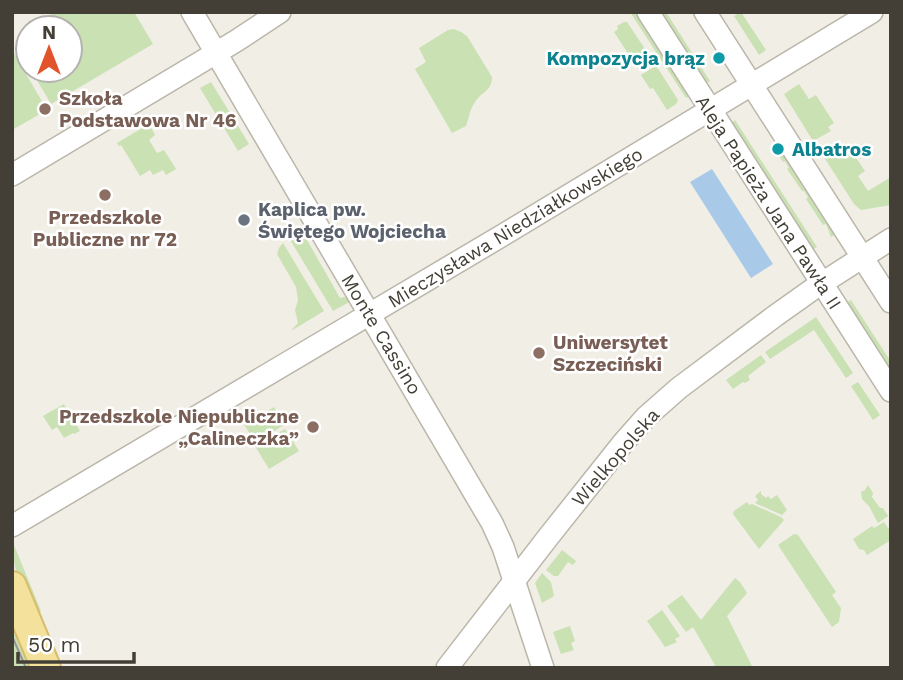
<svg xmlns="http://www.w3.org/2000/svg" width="903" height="680" font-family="'Work Sans',sans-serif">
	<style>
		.green { fill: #c9e1b3 }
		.water { fill: #a8c9e8 }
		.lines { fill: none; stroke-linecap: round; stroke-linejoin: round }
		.minor-casing { stroke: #bbb6aa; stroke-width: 24 }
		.major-casing { stroke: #d7be6e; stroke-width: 32 }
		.minor { stroke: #fff; stroke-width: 21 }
		.major { stroke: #f3e19c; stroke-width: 28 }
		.tram { stroke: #949494; stroke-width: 2 }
		.culture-dot { fill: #0f9aa8; stroke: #fff; stroke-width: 2.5 }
		.education-dot { fill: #8d6e63; stroke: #fff; stroke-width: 2.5 }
		.worship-dot { fill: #6b7280; stroke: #fff; stroke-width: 2.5 }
		.labels { text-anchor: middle; stroke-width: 5; stroke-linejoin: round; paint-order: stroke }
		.culture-label { font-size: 19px; font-weight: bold; fill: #0d838f; stroke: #fff; text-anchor: end }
		.education-label { font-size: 19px; font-weight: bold; fill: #785e54; stroke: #fff; text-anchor: start }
		.street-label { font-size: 19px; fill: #433f36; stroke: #fff }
		.worship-label { font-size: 19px; font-weight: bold; fill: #5b616d; stroke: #fff; text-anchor: start }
	</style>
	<rect width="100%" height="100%" fill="#f1eee6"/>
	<g class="green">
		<polygon points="55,12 134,12 153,44 51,104 31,70 70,70 70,28 28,28"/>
		<polygon points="630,12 637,12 691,96 686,98"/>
		<polygon points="657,12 666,12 710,81 703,85"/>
		<polygon points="741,12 766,50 759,55 734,16"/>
		<polygon points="624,22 627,22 651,58 650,61 638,69 614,32 618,29 617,26"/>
		<path d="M454,29L461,32L467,36L492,77C492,91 481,92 475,102C470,109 469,118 466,126L452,133L415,69L426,62L419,48L448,30Z"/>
		<polygon points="12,50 47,110 12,130"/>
		<polygon points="654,67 657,67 678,100 676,104 667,110 653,88 650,89 641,75"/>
		<polygon points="211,82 249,144 238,151 200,88"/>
		<polygon points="799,84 809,99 816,95 834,123 828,127 831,131 813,141 784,94"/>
		<polygon points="735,120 817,247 810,251 729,124"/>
		<polygon points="149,124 155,135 149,140 157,153 164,150 176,169 166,175 163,170 153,175 150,170 140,176 121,145 119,146 117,143"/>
		<polygon points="846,143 865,171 858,176 868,191 891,177 891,205 861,210 854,204 822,154 839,145 841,146"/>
		<polygon points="785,150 838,233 831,237 826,224 823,225 806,199 808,197 804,191 802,191 787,169 789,168 785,161 783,162 778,154"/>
		<polygon points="299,226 340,298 350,296 353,300 333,311 289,238"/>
		<polygon points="283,243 324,311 291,331 298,323 295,310 298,300 296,287 277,254 279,248"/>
		<polygon points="851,300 891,362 891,377 844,304"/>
		<polygon points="816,317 853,373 846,378 814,330 770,359 765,352"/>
		<polygon points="761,355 766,362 748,376 750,380 745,383 743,382 733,389 726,380"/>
		<polygon points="858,382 880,415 873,420 851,386"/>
		<polygon points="64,404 80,431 74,434 73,433 64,438 57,427 52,430 43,416"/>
		<polygon points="274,407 284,425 255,443 244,424"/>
		<polygon points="285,429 299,451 269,469 255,446"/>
		<polygon points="868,485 873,493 872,497 880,508 883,508 888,516 878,523 869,506 862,499 861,492 865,490"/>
		<polygon points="761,491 761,494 766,498 768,496 771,499 777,495 787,510 782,515 755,503 758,500 755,496"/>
		<polygon points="747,502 749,505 752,504 781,517 784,520 759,549 733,514 734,511"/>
		<polygon points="884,522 888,528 891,527 891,540 867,555 864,550 859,549 853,539 872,526 874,528"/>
		<polygon points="794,534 798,535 836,592 832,595 841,608 839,622 832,627 778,545"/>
		<path d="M14,545L41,611L34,614C25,593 10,568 14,545Z"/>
		<polygon points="562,550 576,561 573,565 568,562 558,576 554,576 546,570"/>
		<polygon points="542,573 551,582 554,596 542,603 535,583"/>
		<polygon points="735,578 740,582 747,593 727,616 753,668 710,668 715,665 693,627 686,632 667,606 682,595 701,620"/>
		<polygon points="662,610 680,636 675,639 677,642 665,647 647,621"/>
		<polygon points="12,622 30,668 12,668"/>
		<polygon points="570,626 575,641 571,643 574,650 561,654 553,632"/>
	</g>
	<polygon class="water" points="712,169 773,264 751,278 690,182"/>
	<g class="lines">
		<g class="minor-casing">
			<g id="minor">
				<polyline points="192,12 492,523 503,547 543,668"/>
				<polyline points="648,12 891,391"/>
				<polyline points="705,12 891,302"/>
				<polyline points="12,175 236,41 280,12"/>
				<polyline points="12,526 503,235 872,12"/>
				<polyline points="447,668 549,536 623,443 646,417 679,388 775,316 813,289 891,239"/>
			</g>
		</g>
		<g class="major-casing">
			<polyline id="major" points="12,586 46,668"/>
		</g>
		<use href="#minor" class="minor"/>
		<use href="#major" class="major"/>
		<polyline class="tram" points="12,636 26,668"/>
	</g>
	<g class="culture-dot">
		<circle cx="719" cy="58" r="7"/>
		<circle cx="778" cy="149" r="7"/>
	</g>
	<g class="education-dot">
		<circle cx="45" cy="109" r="7"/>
		<circle cx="105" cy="195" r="7"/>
		<circle cx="539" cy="353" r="7"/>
		<circle cx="313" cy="427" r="7"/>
	</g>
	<circle class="worship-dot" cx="244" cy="220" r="7"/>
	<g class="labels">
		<g class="culture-label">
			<text x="705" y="65">Kompozycja brąz</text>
			<text x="792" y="156" text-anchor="start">Albatros</text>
		</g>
		<g class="education-label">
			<text x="59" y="105">Szkoła<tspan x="59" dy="22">Podstawowa Nr 46</tspan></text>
			<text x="105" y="224" text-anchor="middle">Przedszkole<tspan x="105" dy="22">Publiczne nr 72</tspan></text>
			<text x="553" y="349">Uniwersytet<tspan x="553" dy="22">Szczeciński</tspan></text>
			<text x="299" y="423" text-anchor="end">Przedszkole Niepubliczne<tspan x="299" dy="22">„Calineczka”</tspan></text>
		</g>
		<g class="street-label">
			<text transform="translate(769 202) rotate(57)" y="7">Aleja Papieża Jana Pawła II</text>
			<text transform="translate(515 227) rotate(-31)" y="7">Mieczysława Niedziałkowskiego</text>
			<text transform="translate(382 334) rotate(59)" y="7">Monte Cassino</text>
			<text transform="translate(615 457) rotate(-49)" y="7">Wielkopolska</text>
		</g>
		<g class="worship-label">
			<text x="258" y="216">Kaplica pw.<tspan x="258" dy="22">Świętego Wojciecha</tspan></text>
		</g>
	</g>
	<rect width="903" height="680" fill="none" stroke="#433f36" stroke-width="28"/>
	<g transform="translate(49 49)"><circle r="33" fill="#ffffff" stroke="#b4b2af" stroke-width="2"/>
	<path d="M0-5L12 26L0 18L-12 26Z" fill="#e3532b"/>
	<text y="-10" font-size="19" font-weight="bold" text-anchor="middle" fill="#433f36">N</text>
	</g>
	<path d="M18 652v10h116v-10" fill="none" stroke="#433f36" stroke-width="3.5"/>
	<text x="28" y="652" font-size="21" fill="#433f36" stroke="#ffffff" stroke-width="5" paint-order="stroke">50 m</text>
</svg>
